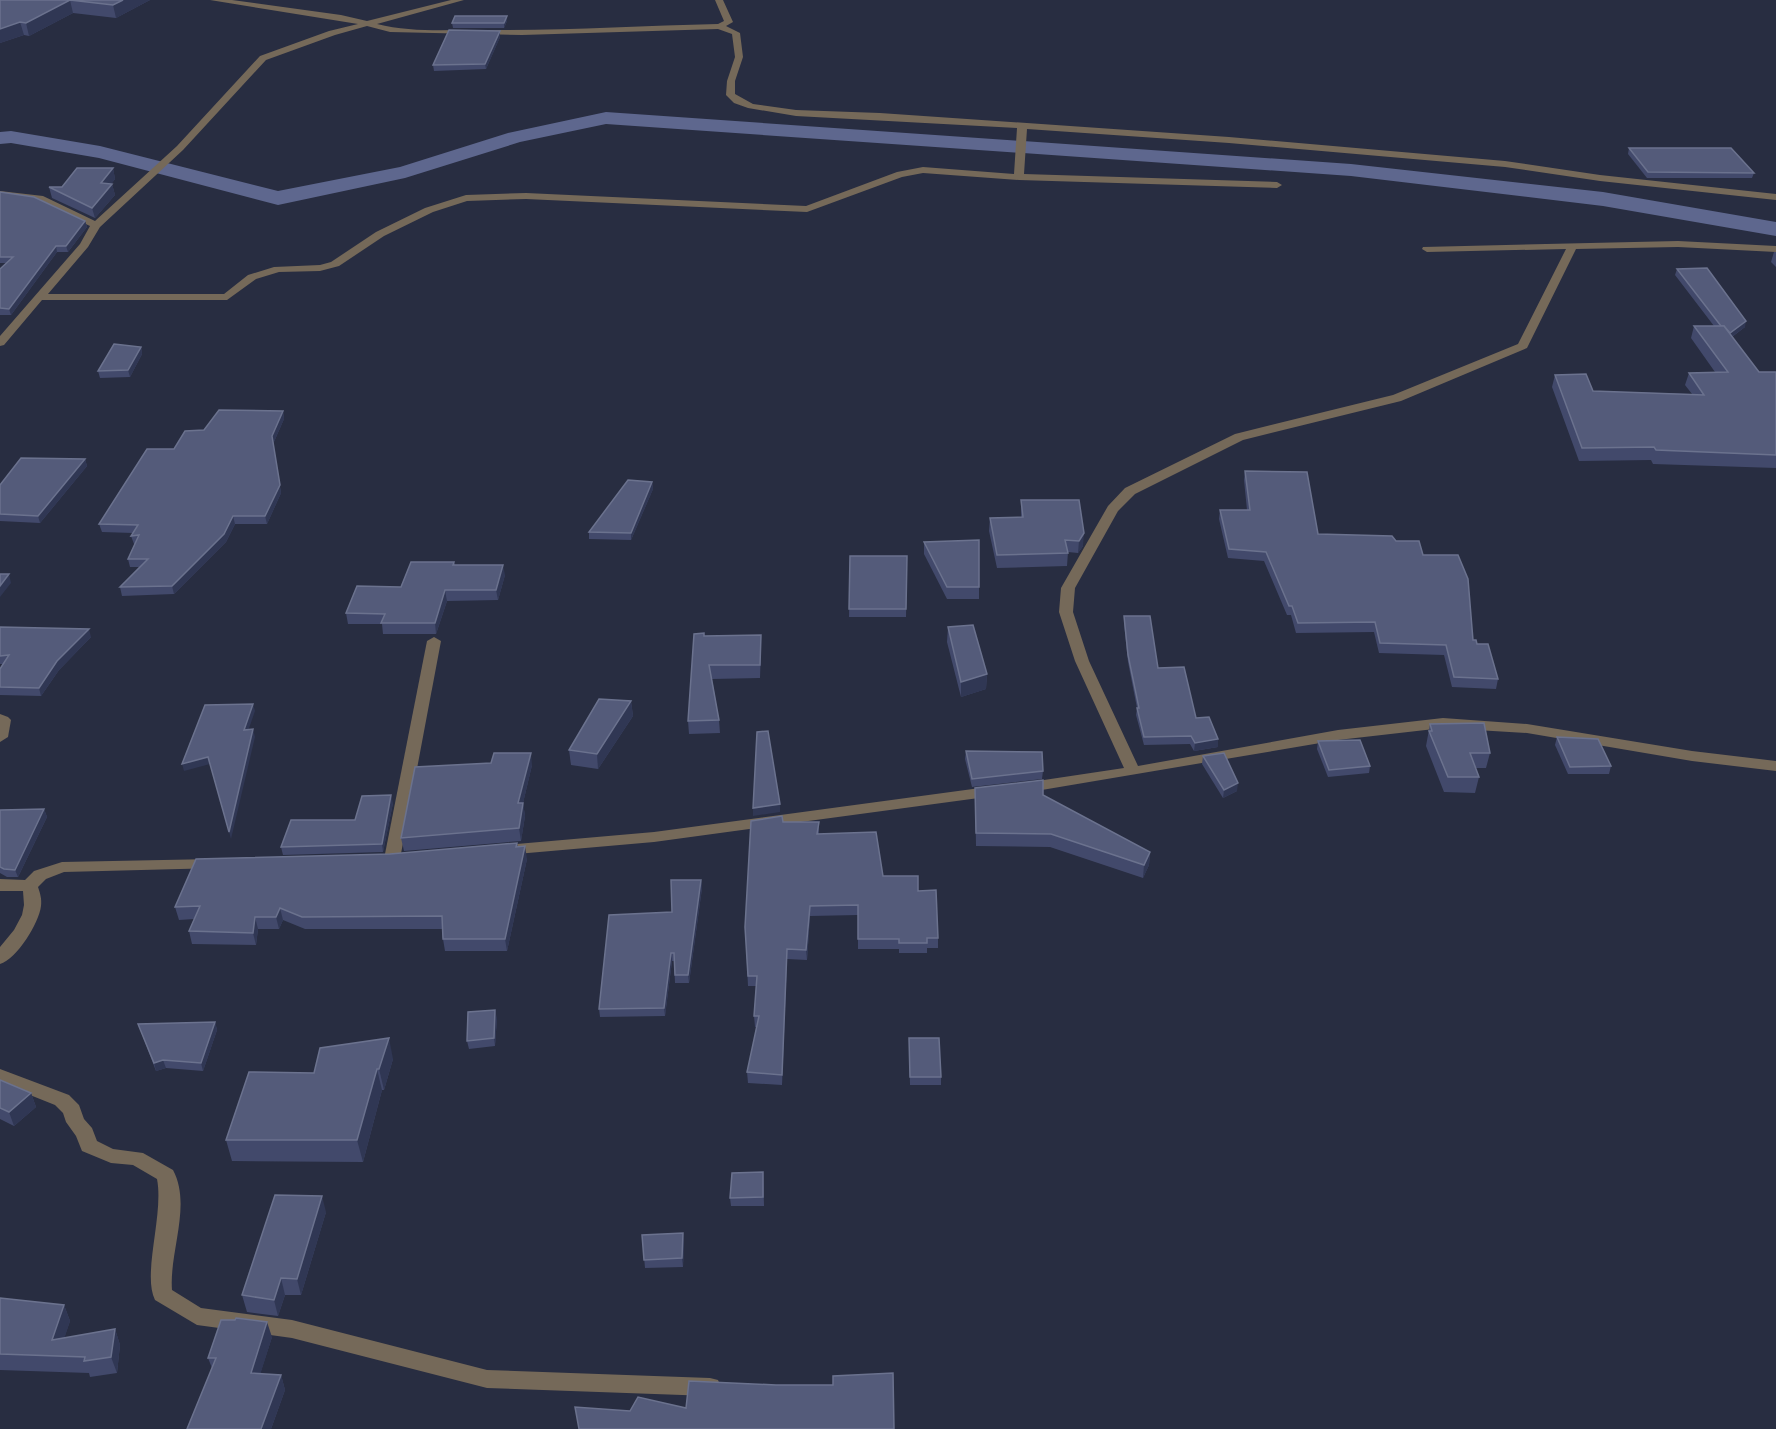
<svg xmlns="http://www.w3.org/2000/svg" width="1776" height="1429" font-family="'Golos Text',sans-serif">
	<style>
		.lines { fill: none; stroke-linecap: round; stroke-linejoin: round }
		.canal { fill: #5e678e; fill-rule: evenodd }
		.street { fill: #756959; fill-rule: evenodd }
		.wall { fill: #42496b }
		.shaded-wall { fill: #303754 }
		.building { fill: #545b7a; stroke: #6b728e; stroke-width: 1.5 }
	</style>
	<rect width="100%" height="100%" fill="#282d41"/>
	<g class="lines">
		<polygon class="canal" points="606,112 1351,164 1603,192 1776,222 1776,236 1603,206 1351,176 606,124 520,142 405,178 278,205 99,158 11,143 0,144 0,132 11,131 100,146 278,191 400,167 508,133"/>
		<g class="street">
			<path d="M210,0H232L341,15L367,21L451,0H464L377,24C408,32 441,30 473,30C555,31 636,26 718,24L724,21L715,0H723L733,22L726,26L740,33L743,57L735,81V94L753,104L796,110L880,113L1229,137L1505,161L1600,175L1776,194V200L1600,181L1505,167L1229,143L1027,129L1024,174L1277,182L1282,185L1277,188L1019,180L923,173L902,177L807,212L526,199L467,201L433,212L384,236L339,266L320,271L279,272L256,279L227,300H42L4,345L0,346V336L80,244L90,226L36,201L0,197V191L43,196L95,221L177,146L260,56L329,31L358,24ZM367,26L390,32L522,35L718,29L732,34L735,57L727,81L726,95L734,103L748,108L796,116L1017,128L1014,174L923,167L897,172L806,206L526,193L466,195L425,208L376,232L331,262L320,265L274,267L248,275L224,294H48L88,247L100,227L183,150L266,60L335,35Z"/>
			<polygon points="1678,241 1776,246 1776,252 1678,247 1576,249 1527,348 1401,401 1243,440 1135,494 1118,511 1075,588 1073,612 1089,661 1138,766 1338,730 1443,718 1527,724 1692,751 1776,761 1776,771 1692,761 1527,733 1443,728 1338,740 1024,793 1018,792 1016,788 1018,784 1024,783 1124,768 1075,661 1059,612 1061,588 1108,506 1125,488 1235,434 1393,395 1518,344 1566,249 1427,252 1422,249 1423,247"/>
			<polygon points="434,637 441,641 400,859 398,863 386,863 384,859 427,641"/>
			<polygon points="0,714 8,717 11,720 8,737 0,742"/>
			<polygon points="995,786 1003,791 1001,795 654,842 506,855 500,854 498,850 500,846 506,845 654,832"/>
			<path d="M213,859L219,860L221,864L219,868L64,872L46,879L38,887C40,893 42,899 41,906C39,923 17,959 0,964V947L14,930L22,915L24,905L23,891H0V879L25,880L34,871L62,862Z"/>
			<path d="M0,1069L69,1095L79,1105L84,1119L92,1128L97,1141L113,1149L143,1153L173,1170C192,1205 169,1252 172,1290L201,1308L292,1320L487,1370L710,1378L718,1380L721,1387L718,1394L710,1396L487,1388L292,1338L197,1325L155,1300C142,1274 164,1215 157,1179L133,1165L111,1163L82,1151L76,1136L66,1122L63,1113L55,1105L0,1083Z"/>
		</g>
	</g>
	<g class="wall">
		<polygon points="0,0 150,0 116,18 73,13 29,36 24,35 0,43"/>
		<polygon points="507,16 507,21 504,28 453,28 452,23"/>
		<polygon points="500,31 500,37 486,69 434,71 433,65"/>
		<polygon points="1629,148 1754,173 1752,178 1647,178 1628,154"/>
		<polygon points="113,168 115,179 111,184 112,184 115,195 95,218 52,198 49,187 62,187"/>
		<polygon points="0,192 85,221 87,227 68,252 57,252 11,315 0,315 0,269 6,263 0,263"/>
		<polygon points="1774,252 1776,252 1776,267 1771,262"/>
		<polygon points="1677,269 1745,327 1732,337 1759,372 1776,372 1776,468 1653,464 1651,460 1579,461 1552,387 1555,375 1593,391 1692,394 1685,385 1689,373 1715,372 1691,338 1694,326 1714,326 1675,275"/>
		<polygon points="141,347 142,354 130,377 100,378 98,371"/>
		<polygon points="283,411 284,419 273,444 281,493 267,524 235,524 226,542 174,594 122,596 120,587 139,567 130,567 128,559 135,544 134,544 131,536 133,533 102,532 99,524 174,449 204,430"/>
		<polygon points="85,459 87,466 40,523 0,521 0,485"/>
		<polygon points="1245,471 1318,534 1396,541 1423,555 1473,640 1477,644 1498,679 1496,689 1452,687 1444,655 1379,653 1374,632 1296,633 1291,615 1287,615 1264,561 1228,558 1219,519 1220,510 1247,510 1244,480"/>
		<polygon points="652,482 653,489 631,540 589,539 589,532"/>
		<polygon points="1021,500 1079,500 1083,546 1078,553 1068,552 1067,566 997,568 989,531 990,518 1021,517"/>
		<polygon points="924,542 979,587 979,599 947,599 924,554"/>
		<polygon points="850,556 907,556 906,617 849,617"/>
		<polygon points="454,562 455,565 505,575 498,600 447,601 436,634 383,634 382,624 348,624 346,613"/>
		<polygon points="1124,616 1158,668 1196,718 1218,739 1218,747 1194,751 1190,744 1144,745 1136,715 1137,708 1128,662 1124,623"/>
		<polygon points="0,627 91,637 59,670 41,696 0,695 0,669 3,664 0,664"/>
		<polygon points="948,627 987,674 986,689 961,697 947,642"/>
		<polygon points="761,635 761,649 760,678 712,679 719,720 720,733 689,734 688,721 704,636"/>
		<polygon points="631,701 633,716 598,769 571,765 569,750"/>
		<polygon points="1430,724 1490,753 1486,768 1475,768 1479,777 1475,793 1444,792 1426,746"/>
		<polygon points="1557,737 1611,766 1609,774 1568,774 1555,745"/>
		<polygon points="1318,741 1370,766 1369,773 1328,777 1317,749"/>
		<polygon points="966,751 1043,771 1042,779 972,787 965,759"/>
		<polygon points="1203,756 1237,791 1223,798 1202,764"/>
		<polygon points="532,765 523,803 525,816 521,841 404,851 401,838"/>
		<polygon points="975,788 1043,795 1150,852 1149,865 1143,878 1050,847 976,846"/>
		<polygon points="393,803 383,852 283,855 281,847 355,820"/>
		<polygon points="44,809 47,817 18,877 7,877 0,873 0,810"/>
		<polygon points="783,822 819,822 819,834 883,876 918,891 938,938 938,948 927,948 927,953 899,953 899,949 858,949 858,915 810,916 807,960 787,959 782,1085 748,1083 747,1072 757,1027 755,1027 754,1016 756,986 748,986 745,927"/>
		<polygon points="517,843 518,847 527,859 507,951 445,951 443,939 442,929 305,929 283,920 279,929 258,929 256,945 192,944 189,931 194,919 179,920 175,907 390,854"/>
		<polygon points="701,880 702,888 689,983 675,983 674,961 672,961 665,1016 600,1017 599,1009 672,912"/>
		<polygon points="497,1018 495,1046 469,1049 467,1041"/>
		<polygon points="215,1022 217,1030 203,1071 166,1068 156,1071 138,1024"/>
		<polygon points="909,1046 941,1077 941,1085 910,1085"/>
		<polygon points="393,1059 384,1090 382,1090 363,1162 232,1161 226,1140 314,1073"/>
		<polygon points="0,1080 31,1093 36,1107 14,1126 0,1119"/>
		<polygon points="763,1172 764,1206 731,1206 730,1198"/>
		<polygon points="326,1212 301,1295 285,1295 278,1316 247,1312 242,1295"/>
		<polygon points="642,1235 684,1241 683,1267 645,1268"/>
		<polygon points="0,1298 64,1305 70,1321 64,1338 115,1329 120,1345 117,1373 90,1377 89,1373 0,1370"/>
		<polygon points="272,1337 260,1374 281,1375 285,1390 271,1429 187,1429 212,1368 208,1358"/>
	</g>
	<g class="shaded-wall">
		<polygon points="70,0 73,13 29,36 26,23"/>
		<polygon points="123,0 150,0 116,18 113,5"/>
		<polygon points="507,16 507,21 504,28 504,23"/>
		<polygon points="20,22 24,35 0,43 0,29"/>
		<polygon points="500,31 500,37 486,69 485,64"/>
		<polygon points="113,168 115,179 104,194 101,183"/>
		<polygon points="112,184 115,195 95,218 92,208"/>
		<polygon points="85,221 87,227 68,252 66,246"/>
		<polygon points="56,246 57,252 11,315 9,309"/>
		<polygon points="1746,321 1745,327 1726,341 1728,335"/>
		<polygon points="141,347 142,354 130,377 128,370"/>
		<polygon points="283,411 284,419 273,444 281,493 267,524 265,516 272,436"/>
		<polygon points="85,459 87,466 40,523 38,516"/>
		<polygon points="652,482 653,489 631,540 631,533"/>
		<polygon points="233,516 235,524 226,542 174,594 172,586"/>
		<polygon points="1084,533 1083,546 1078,553 1079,541"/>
		<polygon points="503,565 505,575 498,600 496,590"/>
		<polygon points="9,574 11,583 0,597 0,586"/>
		<polygon points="445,590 447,601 436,634 435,623"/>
		<polygon points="89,629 91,637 59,670 41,696 39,688 57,661"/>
		<polygon points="987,674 986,689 961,697 961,682"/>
		<polygon points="631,701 633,716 598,769 597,754"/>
		<polygon points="253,704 255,711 246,737 244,730"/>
		<polygon points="253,729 255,737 231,839 229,832"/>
		<polygon points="1218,739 1218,747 1194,751 1195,743"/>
		<polygon points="531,753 532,765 520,816 518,803"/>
		<polygon points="208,757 210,764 184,771 182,764"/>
		<polygon points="1238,783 1237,791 1223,798 1224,790"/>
		<polygon points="391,795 393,803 383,852 382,844"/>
		<polygon points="523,803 525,816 521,841 519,828"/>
		<polygon points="780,804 780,812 753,816 753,808"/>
		<polygon points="44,809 47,817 18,877 15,870"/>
		<polygon points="525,846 527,859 507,951 505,939"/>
		<polygon points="1150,852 1149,865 1143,878 1144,865"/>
		<polygon points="701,880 702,888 689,983 688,975"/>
		<polygon points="810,906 810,916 807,960 806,950"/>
		<polygon points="280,908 283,920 279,929 276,917"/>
		<polygon points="255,917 258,929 256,945 253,933"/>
		<polygon points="787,949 787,959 782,1085 782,1075"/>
		<polygon points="671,953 672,961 665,1016 664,1008"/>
		<polygon points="495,1010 497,1018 495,1046 494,1038"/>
		<polygon points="215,1022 217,1030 203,1071 201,1063"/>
		<polygon points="389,1038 393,1059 384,1090 379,1069"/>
		<polygon points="163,1060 166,1068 156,1071 154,1063"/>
		<polygon points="377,1069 382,1090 363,1162 357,1140"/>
		<polygon points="31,1093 36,1107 14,1126 9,1112"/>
		<polygon points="322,1196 326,1212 301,1295 297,1279"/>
		<polygon points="683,1233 684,1241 683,1267 682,1258"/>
		<polygon points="281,1278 285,1295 278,1316 274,1300"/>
		<polygon points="64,1305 70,1321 59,1355 52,1340"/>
		<polygon points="267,1322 272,1337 256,1388 251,1373"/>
		<polygon points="115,1329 120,1345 117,1373 111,1357"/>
		<polygon points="281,1375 285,1390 271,1429 261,1429"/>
	</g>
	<g class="building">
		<polygon points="0,0 123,0 113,5 70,0 26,23 20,22 0,29"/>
		<polygon points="455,16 507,16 504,23 452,23"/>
		<polygon points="449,30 500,31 485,64 433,65"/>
		<polygon points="1629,148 1731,148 1754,173 1648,172"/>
		<polygon points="77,168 113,168 101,183 112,184 92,208 49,187 62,187"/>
		<polygon points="0,192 34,197 85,221 66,246 56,246 9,309 0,308 0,269 13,257 0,257"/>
		<polygon points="1707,268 1746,321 1730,333 1724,326 1721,326 1677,269"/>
		<polygon points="1694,326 1724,326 1759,372 1776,372 1776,455 1656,450 1654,447 1582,448 1555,375 1586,374 1593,391 1704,395 1689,373 1728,372"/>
		<polygon points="114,344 141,347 128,370 98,371"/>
		<polygon points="219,410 283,411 272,436 280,485 265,516 233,516 224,534 172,586 120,587 148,559 128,559 139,535 131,536 138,525 99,524 147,449 174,449 185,431 204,430"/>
		<polygon points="21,458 85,459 38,516 0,514 0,485"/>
		<polygon points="1245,471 1307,472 1318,534 1392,536 1396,541 1419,541 1423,555 1458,555 1468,579 1473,640 1476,640 1477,644 1488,644 1498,679 1454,677 1446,645 1380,643 1375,622 1298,623 1292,606 1289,606 1266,552 1229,549 1220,510 1250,510"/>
		<polygon points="628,480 652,482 631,533 589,532"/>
		<polygon points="1021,500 1079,500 1084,533 1079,541 1065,540 1068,553 997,555 990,518 1023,517"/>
		<polygon points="979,540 979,587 947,587 924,542"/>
		<polygon points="850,556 907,556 906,609 849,609"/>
		<polygon points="411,562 454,562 453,565 503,565 496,590 445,590 435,623 381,623 385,614 346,613 357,586 401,587"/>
		<polygon points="0,574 9,574 0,586"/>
		<polygon points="1124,616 1150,616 1158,668 1184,667 1196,718 1209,717 1218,739 1195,743 1191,736 1144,737 1137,708 1139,708 1128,655"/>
		<polygon points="973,625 987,674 961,682 948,627"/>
		<polygon points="0,627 89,629 57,661 39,688 0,687 0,669 9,655 0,656"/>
		<polygon points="704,633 704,636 761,635 760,665 709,665 719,720 688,721 694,634"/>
		<polygon points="599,699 631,701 597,754 569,750"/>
		<polygon points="253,704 244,730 253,729 229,832 208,757 182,764 205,705"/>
		<polygon points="1484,723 1490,753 1470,753 1479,777 1448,777 1429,731 1432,731 1430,724"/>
		<polygon points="768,731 780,804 753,808 757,732"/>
		<polygon points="1557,737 1598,739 1611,766 1570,767"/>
		<polygon points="1360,740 1370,766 1329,770 1318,741"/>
		<polygon points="966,751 1042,752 1043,771 972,779"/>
		<polygon points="494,753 531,753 518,803 523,803 519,828 401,838 415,767 491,763"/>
		<polygon points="1224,753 1238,783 1224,790 1203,756"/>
		<polygon points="1043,780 1043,795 1150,852 1144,865 1051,834 976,833 975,788"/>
		<polygon points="391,795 382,844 281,847 291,820 355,820 362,796"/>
		<polygon points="44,809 15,870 4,869 0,867 0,810"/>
		<polygon points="782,816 783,822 819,822 817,834 876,832 883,876 918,876 918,891 936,890 938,938 927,938 927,943 899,943 899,939 858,939 858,905 810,906 806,950 787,949 782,1075 747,1072 759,1016 754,1016 757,976 748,976 745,927 751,821"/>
		<polygon points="517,843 516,847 525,846 505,939 443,939 442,916 302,917 280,908 276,917 255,917 253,933 189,931 200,906 175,907 196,859 390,854"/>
		<polygon points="671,880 701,880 688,975 675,975 674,953 671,953 664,1008 599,1009 609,915 672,912"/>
		<polygon points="495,1010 494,1038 467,1041 468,1012"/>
		<polygon points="215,1022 201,1063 163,1060 154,1063 138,1024"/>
		<polygon points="389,1038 379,1069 377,1069 357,1140 226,1140 249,1072 314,1073 320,1048"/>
		<polygon points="909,1038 939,1038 941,1077 910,1077"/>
		<polygon points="0,1080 31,1093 9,1112 0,1108"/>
		<polygon points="763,1172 763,1197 730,1198 732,1173"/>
		<polygon points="275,1195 322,1196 297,1279 281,1278 274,1300 242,1295"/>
		<polygon points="683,1233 682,1258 644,1260 642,1235"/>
		<polygon points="0,1298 64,1305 52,1340 115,1329 111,1357 84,1361 85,1357 0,1354"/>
		<polygon points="236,1318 267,1322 251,1373 281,1375 261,1429 187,1429 216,1358 208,1358 221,1320 235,1320"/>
		<polygon points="893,1373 894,1429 579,1429 575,1407 630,1411 638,1397 686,1408 689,1381 776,1385 833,1385 833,1376"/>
	</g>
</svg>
